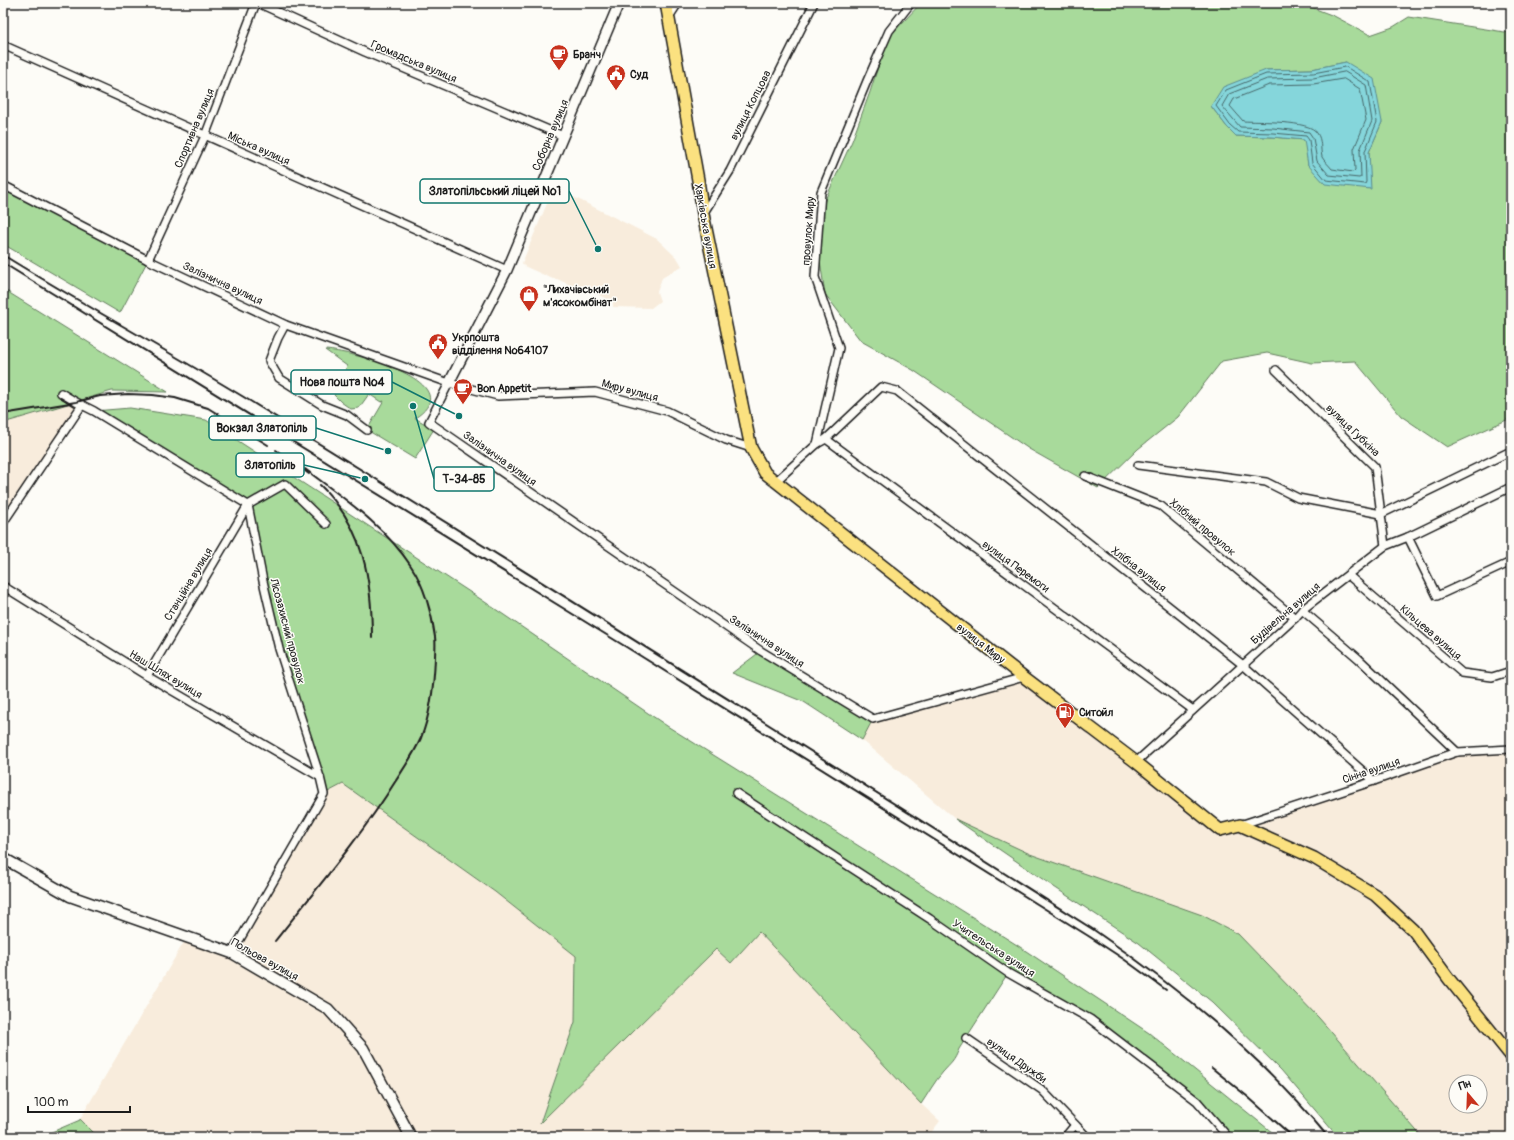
<svg xmlns="http://www.w3.org/2000/svg" width="1514" height="1140" font-family="Pangolin,sans-serif">
	<style>
		.built { fill: #f8ecdc; fill-rule: evenodd }
		.green { fill: #a8da9b; stroke: #627b5c; fill-rule: evenodd }
		.water { fill: #85d6db; stroke: #5b8c8f }
		.lines { fill: none; stroke-linecap: round; stroke-linejoin: round }
		.shore { stroke: #466668; stroke-width: 1 }
		.minor-casing { stroke: #1c1c1c; stroke-width: 10 }
		.tertiary-casing { stroke: #1c1c1c; stroke-width: 12 }
		.secondary-casing { stroke: #1c1c1c; stroke-width: 13 }
		.primary-casing { stroke: #1c1c1c; stroke-width: 14 }
		.minor { stroke: #fdfcf7; stroke-width: 7 }
		.tertiary { stroke: #fdfcf7; stroke-width: 9 }
		.secondary { stroke: #fdfcf7; stroke-width: 10 }
		.primary { stroke: #fbe180; stroke-width: 11 }
		.rail { stroke: #1c1c1c; stroke-width: 2 }
		.labels { text-anchor: middle; stroke-width: 3; stroke-linejoin: round; paint-order: stroke }
		.poi-label { font-size: 11px; font-weight: bold; fill: #1c1c1c; stroke: #fdfcf7; text-anchor: start }
		.street-label { font-size: 11px; fill: #1c1c1c; stroke: #fdfcf7 }
		.leader { fill: none; stroke: #0f766e; stroke-width: 1.5 }
		.callout-dot { fill: #0f766e; stroke: #fdfcf7; stroke-width: 1.5 }
		.callout { fill: #fdfcf7; stroke: #0f766e; stroke-width: 1.5 }
		.callout-label { font-size: 12px; text-anchor: middle; font-weight: bold; fill: #1c1c1c }
	</style>
	<rect width="100%" height="100%" fill="#fdfcf7"/>
	<filter id="ink" filterUnits="userSpaceOnUse"><feTurbulence type="fractalNoise" baseFrequency=".025" numOctaves="2"/><feDisplacementMap in="SourceGraphic" scale="8" xChannelSelector="R" yChannelSelector="G"/><feConvolveMatrix kernelMatrix="1 2 1 2 8 2 1 2 1" color-interpolation-filters="sRGB"/></filter>
	<g filter="url(#ink)">
		<g class="built">
			<polygon points="554,187 657,239 678,259 682,266 662,278 657,292 660,301 651,308 613,307 613,302 593,292 579,287 577,288 557,279 553,279 524,266 522,263"/>
			<polygon points="76,402 82,405 3,523 3,423"/>
			<path d="M1024,677L1220,830L1457,752L1511,749V1137H1422L1319,1018L1238,934L1202,915L1030,854L955,819L862,740L873,719ZM1456,1082H1480V1106H1456Z"/>
			<polygon points="343,784 495,892 576,956 575,1022 540,1122 716,949 731,963 759,932 921,1104 940,1121 928,1137 76,1137 80,1119 187,937 232,953 324,794"/>
		</g>
		<g class="green">
			<path d="M921,3H1300L1334,16L1370,35L1393,27L1409,17L1511,33V418L1447,447L1401,416L1355,361L1312,363L1267,353L1222,361L1178,417L1138,449L1098,488L1029,449L913,370L861,341L825,294L817,241L825,200L852,141L870,92L887,39ZM1346,62L1382,122L1369,152L1370,189L1308,165L1305,140L1272,137L1236,136L1227,127L1211,106L1266,70L1312,69Z"/>
			<polygon points="3,185 148,260 120,313 3,244"/>
			<polygon points="3,289 168,392 112,391 3,423"/>
			<path d="M325,350C350,351 471,382 415,418L434,429L415,459L367,430L384,401L381,402L369,394L359,408L351,409L341,402L334,395L340,385L347,366Z"/>
			<path d="M130,408L206,420L482,600L667,726L1017,945L1149,1033L1278,1137H1228L1197,1101L1090,1019L1008,973L959,1049C954,1062 951,1063 943,1072C934,1082 928,1094 921,1104L759,932L731,963L716,949L540,1123L575,1022L576,956L495,892L343,784L324,794L279,649L248,505L94,411Z"/>
			<polygon points="761,651 873,719 862,740 804,702 732,673"/>
			<polygon points="955,819 1030,854 1202,915 1238,934 1319,1018 1422,1137 1338,1137 1281,1070 1212,1002 1139,943 1054,887"/>
			<polygon points="80,1119 98,1137 40,1137 80,1120"/>
		</g>
		<polygon class="water" points="1346,62 1374,79 1382,122 1369,152 1371,189 1325,184 1308,165 1304,140 1272,137 1236,136 1227,127 1211,106 1223,87 1266,70 1312,69"/>
		<g class="lines">
			<g class="shore">
				<polygon points="1346,67 1370,82 1377,122 1365,151 1366,182 1365,184 1326,180 1312,163 1309,140 1306,136 1273,133 1238,132 1230,125 1216,106 1226,90 1266,74 1313,73"/>
				<polygon points="1345,72 1366,85 1372,121 1360,150 1361,177 1359,178 1329,175 1317,161 1313,138 1309,132 1273,128 1240,127 1222,106 1229,94 1267,79 1313,78"/>
				<path d="M1344,79L1360,89L1366,120L1354,149L1355,170L1353,172L1332,169C1329,165 1324,161 1322,157C1320,149 1322,140 1317,133C1310,120 1258,122 1243,121L1230,106L1234,99L1269,85L1313,84Z"/>
			</g>
			<g class="minor-casing">
				<g id="minor">
					<polyline points="258,3 365,52 563,136"/>
					<polyline points="1386,3 1387,3"/>
					<polyline points="669,17 678,3"/>
					<polyline points="3,45 507,270"/>
					<polyline points="3,185 148,260 286,325 449,383 429,422 761,651 873,719 1024,677"/>
					<polyline points="703,214 730,171 814,3"/>
					<polyline points="148,260 205,136 256,3"/>
					<polyline points="285,325 278,338 269,361 279,378 322,405 347,415 367,430"/>
					<polyline points="1276,370 1375,467 1385,546"/>
					<polyline points="449,383 498,396 595,392 667,411 726,440 751,448"/>
					<polyline points="61,393 76,402 94,411 248,505 263,581 279,649 320,777 324,794 232,953"/>
					<polyline points="826,439 1193,710"/>
					<polyline points="817,444 826,439 881,387 897,391 1243,665 1374,781"/>
					<polyline points="1138,465 1266,482 1298,498 1381,514 1511,451"/>
					<polyline points="1085,476 1161,506 1295,618"/>
					<polyline points="775,482 817,444 839,348 815,277 821,192 867,81 889,31 911,3"/>
					<polyline points="248,505 285,484 326,524"/>
					<polyline points="3,523 82,405"/>
					<polyline points="1408,537 1437,596 1511,562"/>
					<polyline points="1348,575 1462,673 1492,677 1511,671"/>
					<polyline points="3,586 147,676 320,777"/>
					<polyline points="1302,610 1359,659 1457,752"/>
					<polyline points="147,676 248,505"/>
					<polyline points="1136,762 1295,618 1302,610 1385,546 1408,537 1511,487"/>
					<polyline points="736,793 930,919 1008,973 1090,1019 1197,1101 1228,1137"/>
					<polyline points="1240,825 1374,781 1457,752 1511,749"/>
					<polyline points="966,1038 1042,1090 1087,1137"/>
					<polyline points="1065,1137 1075,1125"/>
				</g>
			</g>
			<g class="tertiary-casing">
				<polyline id="tertiary" points="449,383 507,270 619,3"/>
			</g>
			<g class="secondary-casing">
				<polyline id="secondary" points="3,858 70,896 232,953 328,1009 363,1048 411,1137"/>
			</g>
			<g class="primary-casing">
				<polyline id="primary" points="666,3 698,180 703,214 751,448 765,473 1024,677 1136,762 1220,830 1240,825 1314,858 1375,895 1413,930 1449,979 1511,1056"/>
			</g>
			<use href="#minor" class="minor"/>
			<use href="#tertiary" class="tertiary"/>
			<use href="#secondary" class="secondary"/>
			<use href="#primary" class="primary"/>
			<g class="rail">
				<path d="M3,255C82,304 163,348 242,396C528,572 811,751 1094,930C1180,989 1262,1056 1328,1137"/>
				<polyline points="3,263 631,650 1090,937 1125,960 1166,990"/>
				<polyline points="3,414 76,402 100,396 128,394 153,395 175,398 208,408 268,445"/>
				<polyline points="276,450 309,474"/>
				<path d="M320,485C364,527 372,580 372,638"/>
				<path d="M275,941C316,889 360,838 395,782C404,768 414,754 421,738C431,713 434,684 435,658C435,651 436,644 435,637C432,614 424,585 411,566C384,525 343,498 305,469"/>
				<polyline points="1212,1068 1248,1097 1293,1137"/>
			</g>
		</g>
	</g>
	<defs>
		<g id="cafe-pin" transform="scale(1)"><path d="M0 17L-7.5 6A9.5 9.5 0 1 1 7.5 6Z" fill="#c8321e" stroke="#fdfcf7"/><path d="M-5.5-4.5H6V0H3Q3 3.5 0 3.5H-2.5Q-5.5 3.5-5.5 0ZM3-3.2v2h1.7v-2ZM-6 4.5H4V6H-6Z" fill="#fff"/></g>
		<g id="civic-pin" transform="scale(1)"><path d="M0 17L-7.5 6A9.5 9.5 0 1 1 7.5 6Z" fill="#c8321e" stroke="#fdfcf7"/><path d="M-.6-6.5H3V-4.5H.6V-3L4-1V1h2V6H-6V1h2V-1L-.6-3ZM-1.2 2.5V6h2.4V2.5Z" fill="#fff"/></g>
		<g id="shop-pin" transform="scale(1)"><path d="M0 17L-7.5 6A9.5 9.5 0 1 1 7.5 6Z" fill="#c8321e" stroke="#fdfcf7"/><path d="M-5-2.5h2.3a2.7 3.5 0 0 1 5.4 0H5L5.5 6h-11ZM-1.5-2.5h3a1.5 2.3 0 0 0-3 0Z" fill="#fff"/></g>
		<g id="fuel-pin" transform="scale(1)"><path d="M0 17L-7.5 6A9.5 9.5 0 1 1 7.5 6Z" fill="#c8321e" stroke="#fdfcf7"/><path d="M-5.5-6h7V0h2V4h1.3V-2.5L3-4.5l.8-.8L6-3V5H2.5V1h-1V6h-7ZM-4.2-4.7v3.2H.2V-4.7Z" fill="#fff"/></g>
	</defs>
	<g fill-rule="evenodd">
		<use href="#cafe-pin" x="559" y="54"/>
		<use href="#civic-pin" x="616" y="74"/>
		<use href="#shop-pin" x="529" y="295"/>
		<use href="#civic-pin" x="438" y="343"/>
		<use href="#cafe-pin" x="463" y="388"/>
		<use href="#fuel-pin" x="1065" y="712"/>
	</g>
	<g class="labels">
		<g class="poi-label">
			<text x="573" y="58">Бранч</text>
			<text x="630" y="78">Суд</text>
			<text x="543" y="293">"Лихачівський<tspan x="543" dy="13">м'ясокомбінат"</tspan></text>
			<text x="452" y="341">Укрпошта<tspan x="452" dy="13">відділення №64107</tspan></text>
			<text x="477" y="392">Bon Appetit</text>
			<text x="1079" y="716">Ситойл</text>
		</g>
		<g class="street-label">
			<text transform="translate(414 61) rotate(23)" y="4">Громадська вулиця</text>
			<text transform="translate(750 105) rotate(-63)" y="4">вулиця Копцова</text>
			<text transform="translate(194 128) rotate(-67)" y="4">Спортивна вулиця</text>
			<text transform="translate(550 135) rotate(-67)" y="4">Соборна вулиця</text>
			<text transform="translate(259 148) rotate(24)" y="4">Міська вулиця</text>
			<text transform="translate(706 226) rotate(80)" y="4">Харківська вулиця</text>
			<text transform="translate(808 231) rotate(-86)" y="4">провулок Миру</text>
			<text transform="translate(223 283) rotate(25)" y="4">Залізнична вулиця</text>
			<text transform="translate(630 390) rotate(15)" y="4">Миру вулиця</text>
			<text transform="translate(1353 430) rotate(44)" y="4">вулиця Губкіна</text>
			<text transform="translate(500 458) rotate(35)" y="4">Залізнична вулиця</text>
			<text transform="translate(1203 527) rotate(40)" y="4">Хлібний провулок</text>
			<text transform="translate(1016 566) rotate(36)" y="4">вулиця Перемоги</text>
			<text transform="translate(1139 569) rotate(38)" y="4">Хлібна вулиця</text>
			<text transform="translate(188 584) rotate(-59)" y="4">Станційна вулиця</text>
			<text transform="translate(1285 613) rotate(-41)" y="4">Будівельна вулиця</text>
			<text transform="translate(288 631) rotate(75)" y="4">Лісозахисний провулок</text>
			<text transform="translate(1431 632) rotate(41)" y="4">Кільцева вулиця</text>
			<text transform="translate(767 641) rotate(33)" y="4">Залізнична вулиця</text>
			<text transform="translate(981 643) rotate(38)" y="4">вулиця Миру</text>
			<text transform="translate(166 674) rotate(31)" y="4">Наш Шлях вулиця</text>
			<text transform="translate(1371 770) rotate(-19)" y="4">Сінна вулиця</text>
			<text transform="translate(994 948) rotate(33)" y="4">Учительська вулиця</text>
			<text transform="translate(265 959) rotate(29)" y="4">Польова вулиця</text>
			<text transform="translate(1017 1060) rotate(35)" y="4">вулиця Дружби</text>
		</g>
	</g>
	<path class="leader" d="M598 249L569 191M459 416L392 382M388 451L316 428M365 479L304 465M413 406L434 479"/>
	<g class="callout-dot">
		<circle cx="598" cy="249" r="4"/>
		<circle cx="459" cy="416" r="4"/>
		<circle cx="388" cy="451" r="4"/>
		<circle cx="365" cy="479" r="4"/>
		<circle cx="413" cy="406" r="4"/>
	</g>
	<g class="callout">
		<rect x="420" y="179" width="149" height="24" rx="4"/>
		<rect x="291" y="370" width="101" height="24" rx="4"/>
		<rect x="209" y="416" width="107" height="24" rx="4"/>
		<rect x="236" y="453" width="68" height="24" rx="4"/>
		<rect x="434" y="467" width="60" height="24" rx="4"/>
	</g>
	<g class="callout-label">
		<text x="495" y="195">Златопільський ліцей №1</text>
		<text x="342" y="386">Нова пошта №4</text>
		<text x="262" y="432">Вокзал Златопіль</text>
		<text x="270" y="469">Златопіль</text>
		<text x="464" y="483">Т-34-85</text>
	</g>
	<rect width="1514" height="1140" fill="none" stroke="#fdfcf7" stroke-width="16"/>
	<rect x="8" y="8" width="1498" height="1124" fill="none" stroke="#1c1c1c" stroke-width="1.5" filter="url(#ink)"/>
	<g transform="translate(1468 1094) rotate(341)"><circle r="19" fill="#fdfcf7" stroke="#a3a29f"/>
	<path d="M0-3L7 15L0 10L-7 15Z" fill="#c8321e"/>
	<text y="-6" font-size="11" font-weight="bold" text-anchor="middle" fill="#1c1c1c">Пн</text>
	</g>
	<path d="M28 1106v6h102v-6" fill="none" stroke="#1c1c1c" stroke-width="2"/>
	<text x="34" y="1106" font-size="12" fill="#1c1c1c" stroke="#fdfcf7" stroke-width="3" paint-order="stroke">100 m</text>
</svg>
